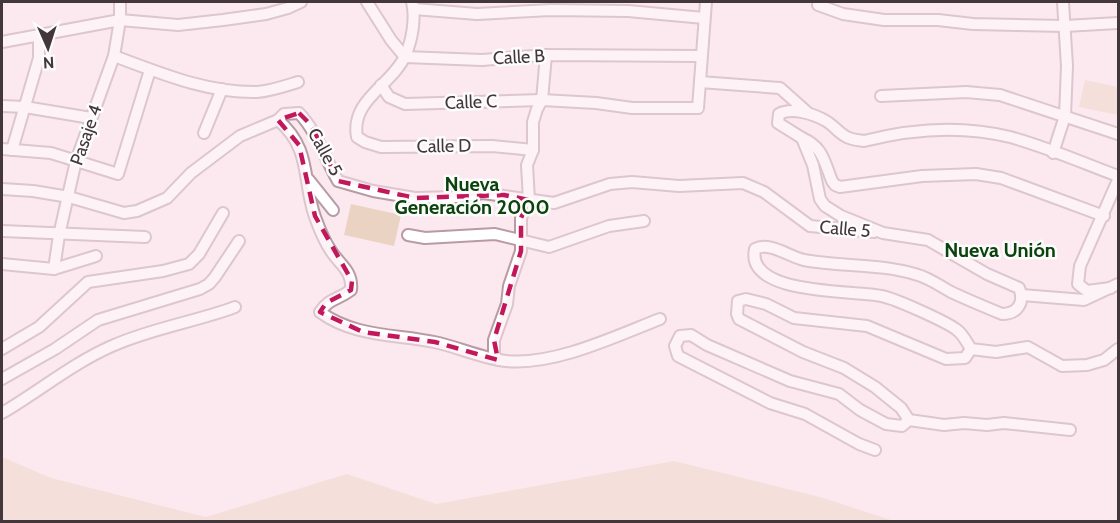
<svg xmlns="http://www.w3.org/2000/svg" width="1120" height="523" font-family="Cabin,sans-serif">
	<style>
		.green { fill: #ebd3c3 }
		.lines { fill: none; stroke-linecap: round; stroke-linejoin: round }
		.minor-casing { stroke: #b89ba5; stroke-width: 14 }
		.minor { stroke: #fff; stroke-width: 10 }
		.marked { fill: none; stroke: #c2185b; stroke-width: 4.5; stroke-dasharray: 12 8; stroke-linejoin: round }
		.labels { text-anchor: middle; stroke-width: 5; stroke-linejoin: round; paint-order: stroke }
		.street-label { font-size: 18px; fill: #43373b; stroke: #fcfcfc }
		.neighbourhood-label { font-size: 20px; font-weight: bold; fill: #0c430d; stroke: #fcfcfc }
	</style>
	<rect width="100%" height="100%" fill="#fbe9ef"/>
	<g class="green">
		<polygon points="1085,80 1118,87 1118,115 1079,107"/>
		<polygon points="351,204 401,215 394,246 344,235"/>
		<polygon points="2,457 51,478 206,517 347,474 436,504 674,461 820,497 894,521 2,521"/>
	</g>
	<g class="lines">
		<g class="minor-casing">
			<g id="minor">
				<polyline points="367,2 391,40 405,57 482,60 546,55 701,56"/>
				<path d="M412,2C416,18 412,41 405,56C392,85 350,100 357,137L365,142L381,147L492,146L533,150"/>
				<polyline points="818,5 843,14 884,20 938,20 973,24 1065,26 1118,23"/>
				<polyline points="414,9 477,14 551,10 628,11 704,18"/>
				<polyline points="2,42 120,20 178,25 223,20 266,14 288,8 301,2"/>
				<path d="M114,56C160,73 207,93 257,92C271,91 285,86 298,82"/>
				<polyline points="700,82 780,88 808,113"/>
				<polyline points="381,85 389,97 405,104 542,100 596,103 632,108 698,108 706,2"/>
				<polyline points="881,96 966,92 1000,95 1118,134"/>
				<polyline points="2,106 25,107 91,118"/>
				<path d="M278,120C312,149 302,180 315,217C319,228 324,241 331,251C340,265 353,271 351,290C338,300 329,298 320,312C354,337 395,334 434,342C458,347 481,358 506,361C554,366 616,336 660,319"/>
				<polyline points="204,133 222,89"/>
				<path d="M802,138C823,147 824,161 832,181L835,185L840,187L922,176L976,174L1001,178L1104,216"/>
				<polyline points="2,149 51,153 118,174 150,70"/>
				<polyline points="12,150 39,58 39,37"/>
				<polyline points="1053,153 1065,116 1067,66 1063,2"/>
				<path d="M1118,176C1083,163 1047,147 1010,137C962,125 911,129 864,141C857,140 851,140 845,136C838,132 833,125 826,121C814,114 792,107 779,114L778,123L802,138L813,165L820,199L825,206L841,216L883,233L928,240L987,274L1019,288C1025,302 1018,314 1002,314C985,307 968,300 951,292C940,286 929,278 918,275C881,263 841,267 804,260C789,257 770,241 755,249C745,296 855,290 881,296C894,298 947,322 957,330C963,334 967,343 971,349L996,352L1028,347L1062,366L1087,365L1104,360L1118,349"/>
				<polyline points="309,180 333,210"/>
				<path d="M2,189L33,191L69,197L124,213L137,211L167,198L191,173L240,136L278,120L284,114L299,113C317,132 325,158 338,181L373,191L415,198L458,197L483,193L554,203L610,184L632,182L679,186L743,183L764,192L810,226L874,232"/>
				<polyline points="2,231 145,237"/>
				<polyline points="408,235 425,238 495,234 549,247 609,226 644,221"/>
				<polyline points="2,264 54,269 96,256"/>
				<polyline points="54,269 59,235 76,161 114,56 120,20 120,2"/>
				<polyline points="1111,288 1087,291 1078,284 1080,266 1118,180"/>
				<polyline points="1022,295 1084,300 1118,284"/>
				<polyline points="2,349 39,327 88,282 163,271 189,264 199,254 223,213"/>
				<polyline points="971,349 965,358 946,359 867,326 794,318 766,304 746,299 738,301 737,314 739,319 803,352 844,368 875,387 901,408 909,420 944,425 964,423 987,425 1004,423 1070,430"/>
				<polyline points="498,360 494,355 494,340 507,304 509,286 521,251 521,218 529,200 527,165 533,150 533,122 537,109 542,100 546,55"/>
				<polyline points="2,379 55,349 98,320 200,289 209,284 215,277 239,241"/>
				<path d="M2,413C38,392 73,363 112,346C152,328 195,322 235,307"/>
				<polyline points="875,450 859,444 805,414 770,403 678,356 675,346 680,336 691,335 707,345 790,381 839,394 860,410 886,424 902,426 909,420"/>
			</g>
		</g>
		<use href="#minor" class="minor"/>
	</g>
	<path d="M0 0H1120V523H0ZM299,113L312,126L338,181L415,198L504,195L529,200L521,218V251L494,340L498,360L435,342L363,332L320,312L326,303L351,290L352,281L315,216L299,145L278,120Z" fill="#fbe9ef" fill-opacity=".55" fill-rule="evenodd"/>
	<path class="marked" d="M299,113L312,126L338,181L415,198L504,195L529,200L521,218V251L494,340L498,360L435,342L363,332L320,312L326,303L351,290L352,281L315,216L299,145L278,120Z"/>
	<g class="labels">
		<g class="street-label">
			<text transform="translate(519 57) rotate(-3)" y="6">Calle B</text>
			<text transform="translate(471 102) rotate(-2)" y="6">Calle C</text>
			<text transform="translate(86 135) rotate(-71)" y="6">Pasaje 4</text>
			<text transform="translate(444 146) rotate(-1)" y="6">Calle D</text>
			<text transform="translate(325 152) rotate(61)" y="6">Calle 5</text>
			<text transform="translate(845 229) rotate(5)" y="6">Calle 5</text>
		</g>
		<g class="neighbourhood-label">
			<text x="472" y="191">Nueva<tspan x="472" dy="23">Generación 2000</tspan></text>
			<text x="1000" y="257">Nueva Unión</text>
		</g>
	</g>
	<rect width="1120" height="523" fill="none" stroke="#43373b" stroke-width="6"/>
	<g transform="translate(48 48) rotate(177)" stroke="#fcfcfc" stroke-width="4.5" paint-order="stroke">
	<path d="M0-4.5L10 22L0 15L-10 22Z" fill="#43373b"/>
	<text y="-9" font-size="16" font-weight="bold" text-anchor="middle" fill="#43373b">N</text>
	</g>
</svg>
